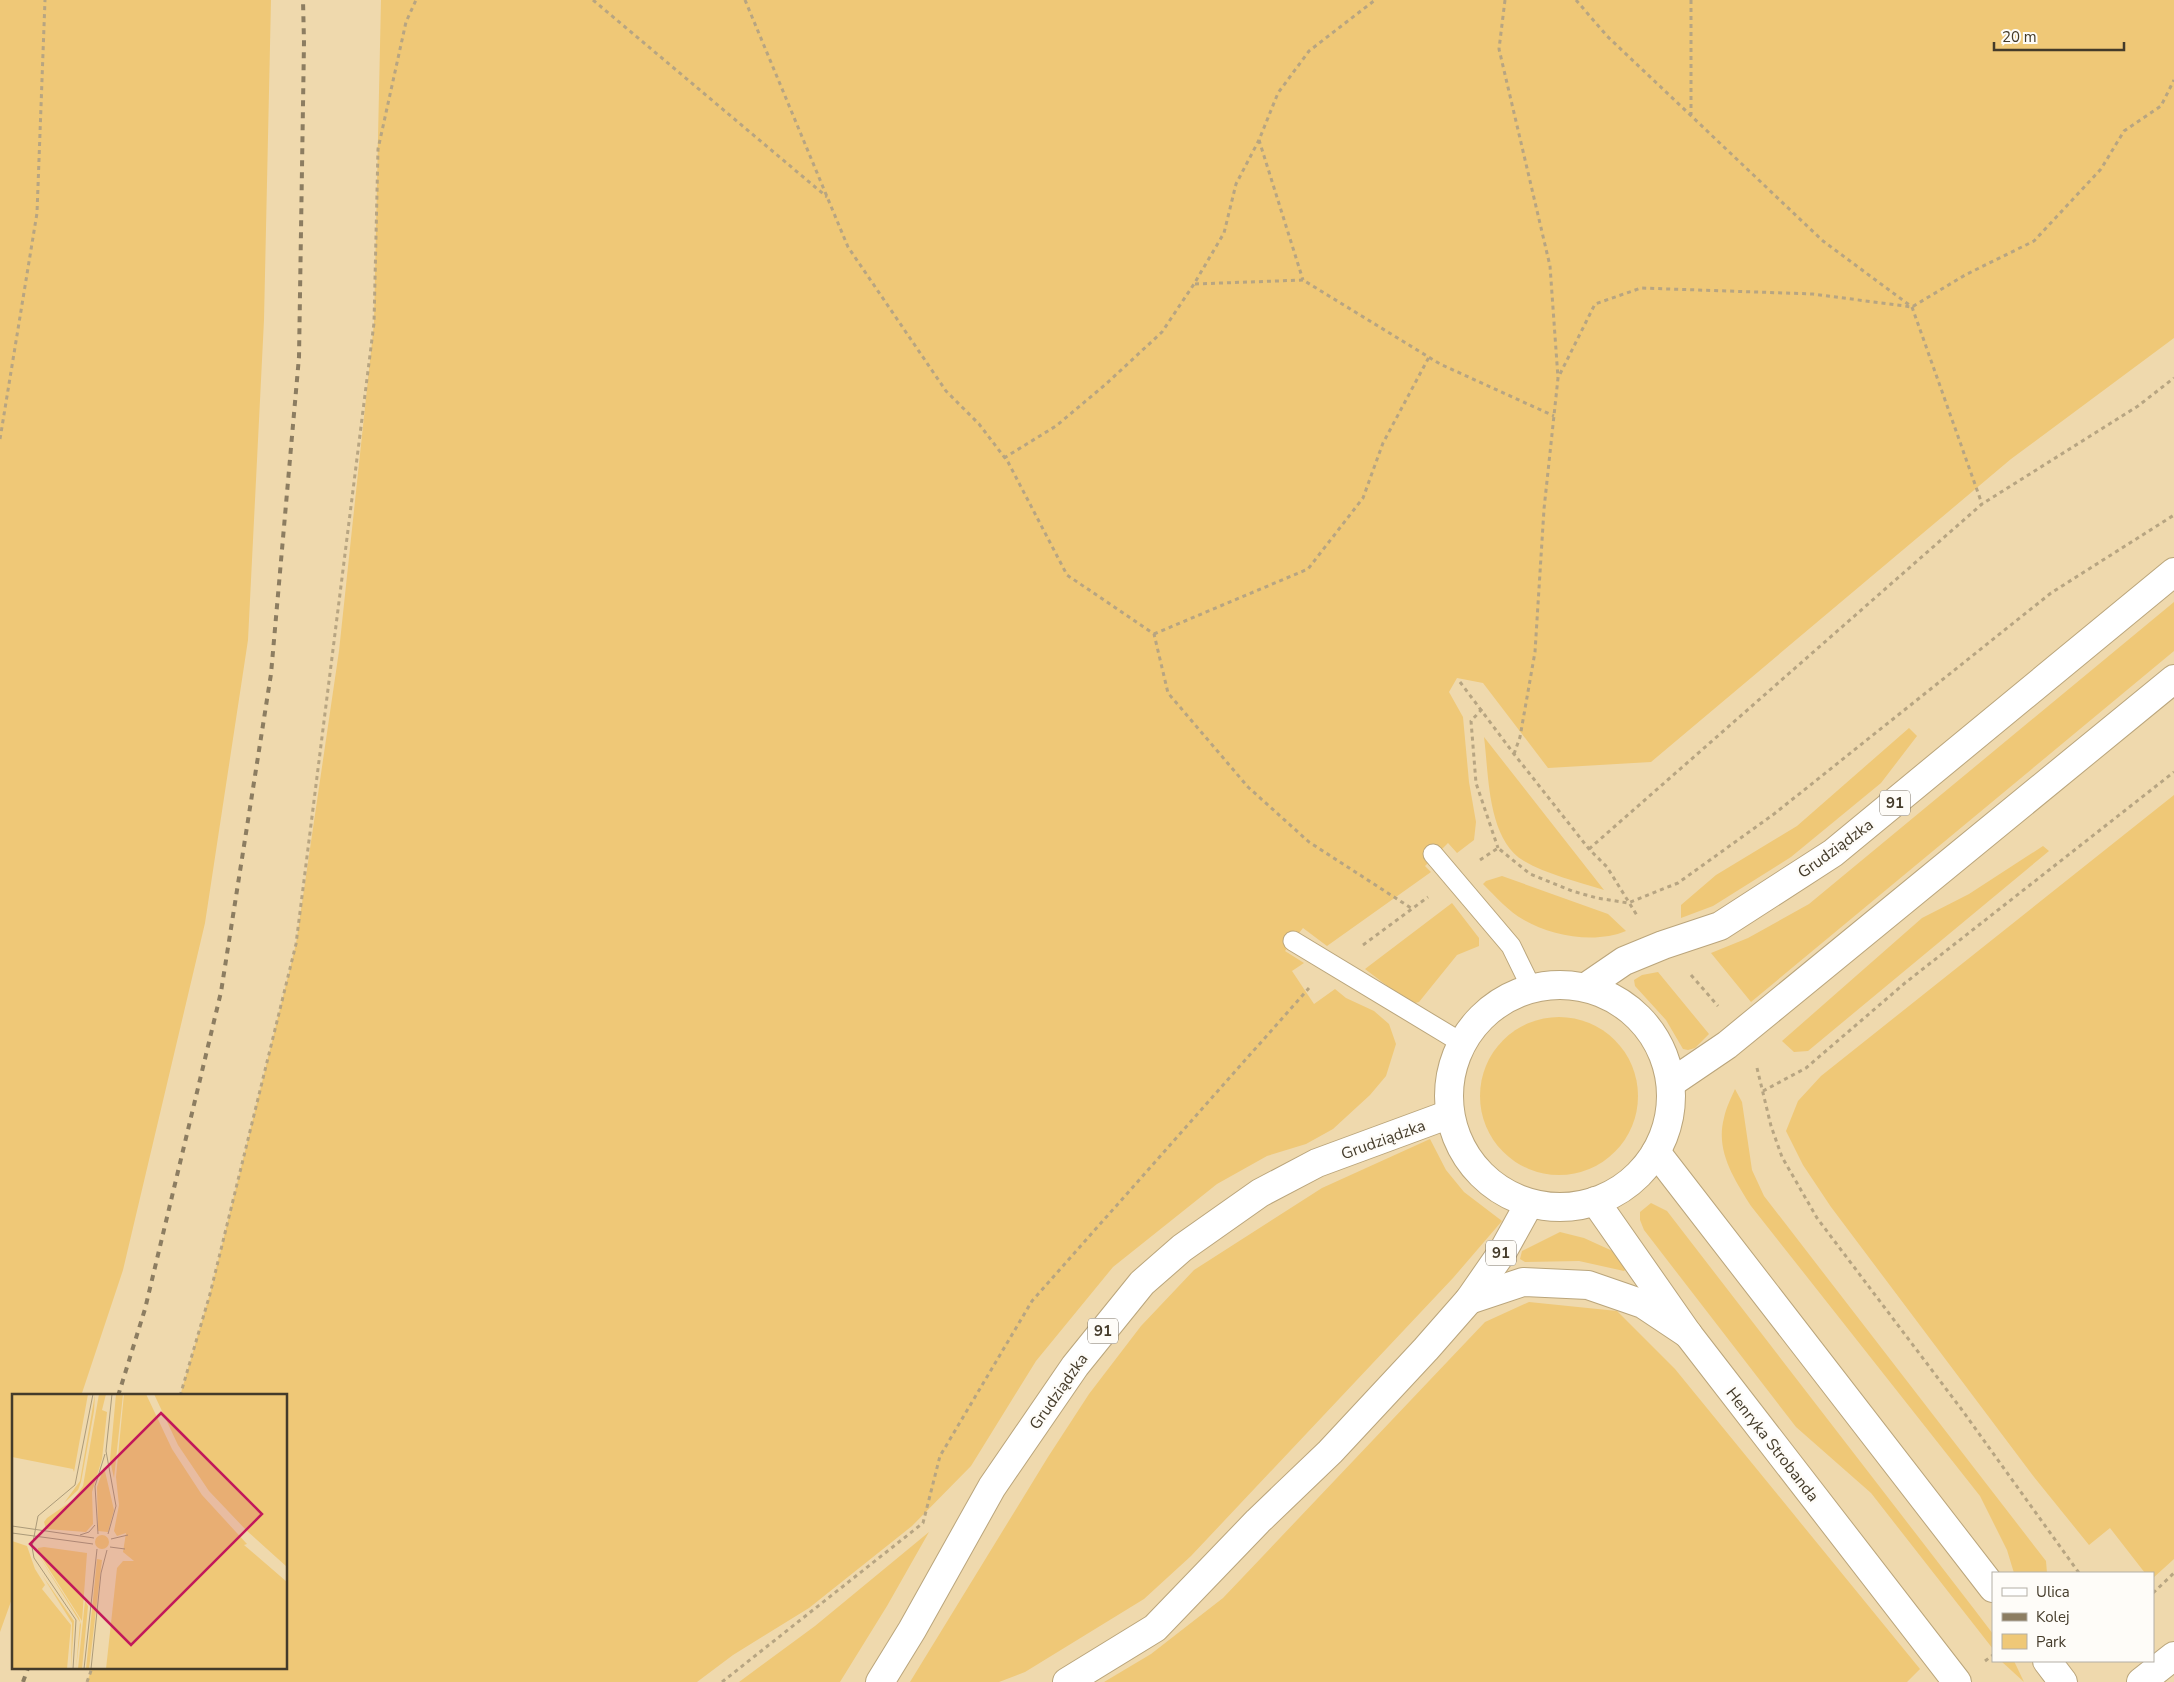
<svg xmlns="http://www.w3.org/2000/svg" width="2174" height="1682" font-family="'Nunito Sans',sans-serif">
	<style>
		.green { fill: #efc877 }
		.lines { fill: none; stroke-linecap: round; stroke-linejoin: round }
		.lane-casing { stroke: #baa57b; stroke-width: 21 }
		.street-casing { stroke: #baa57b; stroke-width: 30 }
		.secondary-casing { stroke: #baa57b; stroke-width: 30 }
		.primary-casing { stroke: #baa57b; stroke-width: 30 }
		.path { stroke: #b7a582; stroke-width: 3; stroke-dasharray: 4 4; stroke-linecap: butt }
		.lane { stroke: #fff; stroke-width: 19 }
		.street { stroke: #fff; stroke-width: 28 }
		.secondary { stroke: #fff; stroke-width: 28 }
		.primary { stroke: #fff; stroke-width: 28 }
		.rail { stroke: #8c7d61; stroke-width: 4; stroke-dasharray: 6 6; stroke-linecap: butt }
		.labels { text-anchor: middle; stroke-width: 5; stroke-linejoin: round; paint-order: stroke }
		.shield { fill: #fefcf8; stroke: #7c7568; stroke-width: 1 }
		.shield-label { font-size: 15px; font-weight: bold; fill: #443b2a }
		.street-label { font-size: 16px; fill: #443b2a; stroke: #fefcf8 }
		.inset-road { fill: none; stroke: #ab9a79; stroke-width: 1 }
		.view { fill: #c2185b; fill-opacity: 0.15; stroke: #c2185b; stroke-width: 2.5 }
		.inset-edge { fill: none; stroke: #443b2a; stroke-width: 2.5 }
	</style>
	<rect width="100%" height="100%" fill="#efd9ad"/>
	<g class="green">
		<polygon points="0,0 271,0 264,320 248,640 205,923 123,1270 81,1396 14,1396 14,1593 0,1632"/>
		<polygon points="381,0 2174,0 2174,338 2011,459 1651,762 1548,768 1483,683 1457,678 1449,692 1463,717 1469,782 1476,822 1474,840 1457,853 1448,843 1425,866 1431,872 1327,946 1303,928 1285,951 1304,963 1292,971 1314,1004 1335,989 1346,998 1374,1011 1389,1024 1396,1044 1386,1076 1370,1095 1333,1129 1306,1144 1267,1156 1217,1184 1113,1267 1036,1361 971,1466 912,1526 809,1608 733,1655 697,1682 87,1682 92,1668 286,1668 286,1396 180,1396 210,1294 296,944 339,651 374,323"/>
		<polygon points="2174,602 2174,651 1751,1002 1711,953 1748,938 1809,904"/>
		<polygon points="1909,728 1917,736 1881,783 1791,857 1713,906 1681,918 1681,905 1716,875 1797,826"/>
		<path d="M1484,737L1604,890C1579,882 1546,874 1524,861C1487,839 1489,775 1484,737Z"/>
		<polygon points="2174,795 2174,1559 2153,1578 2153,1573 2145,1573 2110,1528 2089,1545 2034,1477 1831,1207 1803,1165 1786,1131 1798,1101 1821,1076"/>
		<polygon points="2043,846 2049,851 1808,1051 1794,1052 1782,1041 1922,918 1969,894"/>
		<path d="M1502,876L1608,914L1626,931C1595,944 1552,936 1524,920C1508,911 1496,897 1483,884L1486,881Z"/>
		<polygon points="1452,903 1479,938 1479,946 1457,955 1419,1002 1411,1004 1365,969"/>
		<polygon points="1658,972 1709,1034 1695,1048 1688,1050 1683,1049 1666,1020 1635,986 1634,980 1642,975"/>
		<circle cx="1559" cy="1096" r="79"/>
		<path d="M1735,1089L1742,1102L1752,1170L1764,1196L2046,1561L2047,1573H2014L2007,1550L1980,1496L1751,1206C1735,1180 1715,1151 1724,1118C1726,1108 1731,1098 1735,1089Z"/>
		<polygon points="1430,1139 1446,1170 1464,1192 1502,1221 1453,1278 1191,1556 1144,1599 1025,1672 999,1682 910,1682 1048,1457 1089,1394 1141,1326 1194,1270 1322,1188"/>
		<polygon points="1651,1203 1667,1211 1974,1609 1993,1634 1993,1649 1871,1493 1796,1427 1644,1230 1640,1220 1640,1212"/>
		<polygon points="1560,1232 1584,1238 1617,1253 1628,1267 1624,1271 1579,1261 1525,1262 1520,1259 1522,1251"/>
		<polygon points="1529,1302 1617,1311 1675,1369 1920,1669 1907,1682 1104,1682 1151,1654 1223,1598 1485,1322"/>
		<polygon points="929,1532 887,1606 840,1682 739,1682 815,1626"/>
		<polygon points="2001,1661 2014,1661 2024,1682"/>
	</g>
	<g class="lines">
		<g class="lane-casing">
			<g id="lane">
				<polyline points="1433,854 1511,946 1532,989"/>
				<polyline points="1293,941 1462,1043"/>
			</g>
		</g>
		<g class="street-casing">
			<polyline id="street" points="2141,1682 2174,1656"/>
		</g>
		<g class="secondary-casing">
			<g id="secondary">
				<polyline points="1656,1152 1993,1588"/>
				<polyline points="1595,1201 1688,1334 1957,1682"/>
				<polyline points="2047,1661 2063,1682"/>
			</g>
		</g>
		<g class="primary-casing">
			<g id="primary">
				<circle cx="1560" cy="1096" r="111"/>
				<polyline points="1586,987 1624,961 1663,945 1720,926 1833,853 2174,572"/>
				<polyline points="1671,1083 1727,1045 2174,679"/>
				<polyline points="1469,1300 1523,1282 1588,1285 1643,1304 1688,1334"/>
				<polyline points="880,1682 912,1630 992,1487 1075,1366 1142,1283 1182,1248 1260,1193 1317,1163 1450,1114"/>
				<polyline points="1067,1682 1155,1628 1258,1521 1330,1452 1426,1349 1469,1300 1503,1251 1529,1204"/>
			</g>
		</g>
		<g class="path">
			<polyline points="593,0 827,197"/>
			<polyline points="745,0 848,247 946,391 979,424 1008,462 1067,575 1154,634 1168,693 1248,787 1309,842 1411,908"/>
			<polyline points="1505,0 1499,49 1550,266 1558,378"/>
			<polyline points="1576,0 1607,36 1823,241 1912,307 1982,504"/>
			<polyline points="1691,0 1691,115"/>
			<polyline points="1259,140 1303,280"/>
			<polyline points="1195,284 1303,280 1440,364 1554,416"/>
			<polyline points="0,439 37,213 45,0"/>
			<polyline points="1004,458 1056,426 1106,384 1162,332 1194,284 1224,233 1236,184 1259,140 1278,93 1309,51 1375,0"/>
			<polyline points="1154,634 1308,569 1363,498 1383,443 1429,357"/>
			<polyline points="1460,682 1514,754 1589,849 1607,867 1638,917"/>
			<polyline points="1482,709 1471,721 1476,783 1498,848"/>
			<polyline points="1514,754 1520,737 1535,652 1544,509 1558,378 1595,304 1641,288 1813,294 1912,307 1965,275 2034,241 2101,169 2124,131 2161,106 2174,80"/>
			<polyline points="1589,849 1982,504 2138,406 2174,378"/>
			<polyline points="1480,860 1498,848 1530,874 1572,891 1597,898 1628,903 1678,883 1774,814 2051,593 2174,515"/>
			<polyline points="1363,945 1428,897"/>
			<polyline points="1691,975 1718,1006"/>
			<polyline points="1757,1068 1771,1126 1782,1157 1817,1218 1962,1410 2079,1573"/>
			<polyline points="1763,1091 1806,1068 1905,983 2174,772"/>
			<polyline points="180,1396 210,1294 296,944 374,323 378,149 406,22 416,0"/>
			<polyline points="2153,1593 2174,1573"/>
			<polyline points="1985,1661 1993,1655"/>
			<polyline points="87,1682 92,1668"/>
			<polyline points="722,1682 923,1523 940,1456 1032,1301 1309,988"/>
		</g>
		<use href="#lane" class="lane"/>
		<use href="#street" class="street"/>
		<use href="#secondary" class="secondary"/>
		<use href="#primary" class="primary"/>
		<g class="rail">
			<polyline points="118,1396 145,1309 221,992 271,674 299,357 304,42 303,0"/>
			<polyline points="23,1682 28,1668"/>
		</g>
	</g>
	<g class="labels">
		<g class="shield">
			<rect x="1880" y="790.5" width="30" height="25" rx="4"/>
			<rect x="1486" y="1240.5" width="30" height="25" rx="4"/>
			<rect x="1088" y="1318.5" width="30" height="25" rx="4"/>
		</g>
		<g class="shield-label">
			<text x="1895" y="808">91</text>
			<text x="1501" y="1258">91</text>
			<text x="1103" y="1336">91</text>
		</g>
		<g class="street-label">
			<text transform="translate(1835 848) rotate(-36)" y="6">Grudziądzka</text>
			<text transform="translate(1383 1139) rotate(-20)" y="6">Grudziądzka</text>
			<text transform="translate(1058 1391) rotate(-55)" y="6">Grudziądzka</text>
			<text transform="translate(1773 1444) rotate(52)" y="6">Henryka Strobanda</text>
		</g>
	</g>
	<g transform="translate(12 1394)">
		<rect width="275" height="275" fill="#efd9ad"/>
		<path d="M0,0H76L62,78L61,75L0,63ZM83,0L82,17L69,88L66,96L52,109L68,87ZM87,0H94L90,16L95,18L90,65L80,98L81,130L74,138L34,135L32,128L35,124L61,106L71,92ZM104,0H111L102,84L98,66ZM112,0H134L160,55L190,101L235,150L232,151L275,188V275H94L105,174L111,167H122L111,158L114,139L105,142L102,137L107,111L104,83ZM142,0H275V173L234,136L197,97L166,51ZM92,73L102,116L96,138L86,137L85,93ZM83 148a7 7 0 1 1 14 0a7 7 0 1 1-14 0ZM0,147L15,152L23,175L33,191L30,195L59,231L55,275H0ZM32,153L75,159L70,227L26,158V154ZM22,154L67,224L69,231L64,275L68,228ZM85,165L90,166L77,275H74ZM30,181L62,227L59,275L60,229ZM73,207L76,212L70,275H66Z" fill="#efc877"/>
		<path class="inset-road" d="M0,132L82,144M0,139L81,150M86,140L83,92L93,60M96,140L104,112L94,57L100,0M68,141L77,138L83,131M99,145L116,141M98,153L113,155M61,275L64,226L22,164L20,153L26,122L63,91L81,0M72,275L85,155M79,275L89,179L95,156"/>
		<path class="view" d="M149,19L250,120L119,251L18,150Z"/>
		<rect width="275" height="275" class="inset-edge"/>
	</g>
	<rect x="1992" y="1572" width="162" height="90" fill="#fefcf8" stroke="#b4afa6"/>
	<rect x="2002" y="1588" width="25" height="8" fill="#ffffff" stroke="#b4afa6"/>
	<text x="2036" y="1597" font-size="15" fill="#443b2a">Ulica</text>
	<rect x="2002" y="1613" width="25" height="8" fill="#8c7d61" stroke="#b4afa6"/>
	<text x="2036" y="1622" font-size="15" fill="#443b2a">Kolej</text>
	<rect x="2002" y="1634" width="25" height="15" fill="#efc877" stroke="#b4afa6"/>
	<text x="2036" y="1647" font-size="15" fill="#443b2a">Park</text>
	<path d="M1994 42v8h130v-8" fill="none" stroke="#443b2a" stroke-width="2.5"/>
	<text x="2002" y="42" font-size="15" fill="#443b2a" stroke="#fefcf8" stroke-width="4" paint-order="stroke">20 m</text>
</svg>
